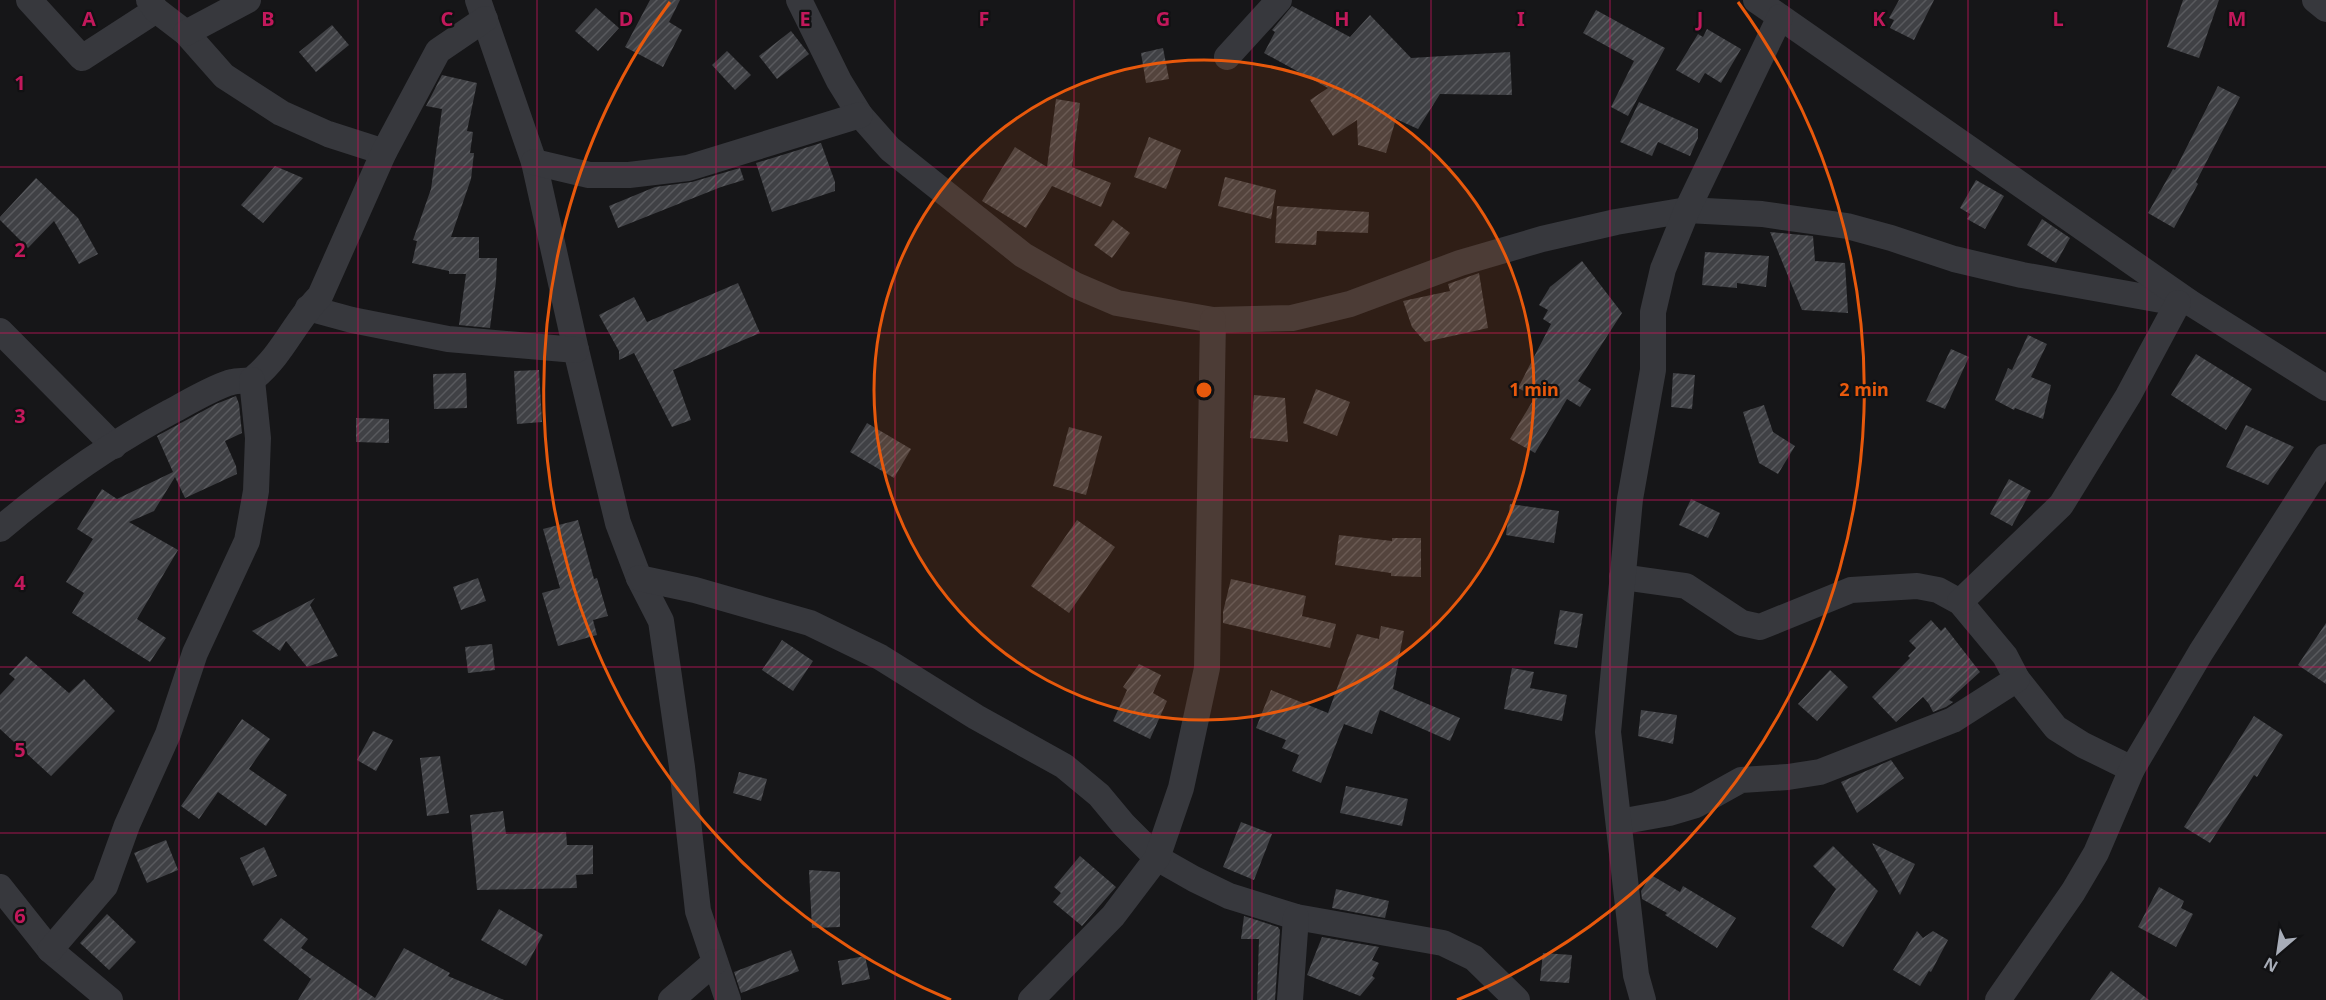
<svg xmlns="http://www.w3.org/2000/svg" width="2326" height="1000" font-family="'Noto Sans',sans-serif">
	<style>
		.building { fill: url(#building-hatch) }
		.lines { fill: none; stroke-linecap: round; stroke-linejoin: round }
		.minor { stroke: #37383d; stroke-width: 26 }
		.grid { fill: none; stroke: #c2185b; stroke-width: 1.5; stroke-opacity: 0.55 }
		.ring { fill: none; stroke: #e8590c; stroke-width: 3 }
		.grid-label { font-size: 20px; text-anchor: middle; font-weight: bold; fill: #c2185b; stroke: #111113; stroke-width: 4.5; stroke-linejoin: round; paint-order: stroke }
		.centre { fill: #e8590c; stroke: #111113; stroke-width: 3 }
		.ring-label { font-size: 18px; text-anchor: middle; font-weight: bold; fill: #e8590c; stroke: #111113; stroke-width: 4.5; stroke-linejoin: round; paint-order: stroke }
	</style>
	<defs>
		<pattern id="building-hatch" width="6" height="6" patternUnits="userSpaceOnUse" patternTransform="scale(1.5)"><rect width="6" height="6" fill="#404145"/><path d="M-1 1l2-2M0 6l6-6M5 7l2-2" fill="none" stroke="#595a5e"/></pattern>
	</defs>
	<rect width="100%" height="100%" fill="#161618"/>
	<g class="building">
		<polygon points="650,0 680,0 669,22 682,30 663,67 625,47"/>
		<polygon points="1899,0 1934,0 1914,40 1890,28 1894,20 1889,18"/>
		<polygon points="2183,0 2219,0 2199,58 2167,47"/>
		<polygon points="1292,6 1350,37 1370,15 1411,58 1510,52 1512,95 1440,94 1418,129 1396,119 1386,153 1358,145 1357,120 1333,136 1310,100 1328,88 1264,53 1275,32 1272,30"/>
		<polygon points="596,8 619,28 598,51 575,31"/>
		<polygon points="1596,10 1665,48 1628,116 1611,107 1634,61 1583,33"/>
		<polygon points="332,25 349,45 316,72 299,52"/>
		<polygon points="1707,29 1741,49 1721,83 1705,73 1699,83 1676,70 1698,34 1703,37"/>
		<polygon points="791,31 809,54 777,79 759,56"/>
		<polygon points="1163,48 1169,79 1146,83 1141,53"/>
		<polygon points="727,51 751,75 735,90 712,65"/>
		<polygon points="442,75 477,83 467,131 473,132 470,153 474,153 471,179 451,237 479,237 479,258 497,258 496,281 490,328 459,325 466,274 449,274 449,271 412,263 417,241 413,240 431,189 442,109 426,106"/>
		<polygon points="2218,86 2240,97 2196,182 2198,184 2174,228 2148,213 2173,169 2175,170"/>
		<polygon points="1056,99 1080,103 1072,167 1111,183 1101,207 1052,186 1026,228 982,201 1015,147 1047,167"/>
		<polygon points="1639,102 1698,129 1698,138 1690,156 1658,142 1652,156 1620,142"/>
		<polygon points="1149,137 1181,150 1166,189 1134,177"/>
		<polygon points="821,143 835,182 835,191 772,212 756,163"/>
		<polygon points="275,166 303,178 263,223 241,205"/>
		<polygon points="740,168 744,180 721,187 618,228 609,206 655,187 692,182"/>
		<polygon points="1225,177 1276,190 1271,219 1218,206"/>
		<polygon points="36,178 78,218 98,254 79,264 54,221 28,248 0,220 0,217"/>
		<polygon points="1976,180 2004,196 1985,229 1967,219 1970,214 1960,208"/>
		<polygon points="1277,206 1369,212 1368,233 1317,231 1316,245 1275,243"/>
		<polygon points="2042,219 2070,238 2056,263 2027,245"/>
		<polygon points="1113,220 1130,233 1112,258 1094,245"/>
		<polygon points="1770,232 1813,236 1815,261 1845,263 1848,313 1802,310"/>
		<polygon points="1705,252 1769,256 1766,287 1737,283 1737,288 1702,285"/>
		<polygon points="1582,261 1622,313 1578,381 1591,389 1580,407 1567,399 1535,453 1510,439 1535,397 1518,388 1551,324 1543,319 1548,310 1539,305 1550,287"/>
		<polygon points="1479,273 1488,328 1425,342 1412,327 1403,301 1450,291 1448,284"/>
		<polygon points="738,283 760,333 673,370 691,420 672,427 634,353 619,360 619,351 599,315 634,297 647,322"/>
		<polygon points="2028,335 2047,344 2031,377 2051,385 2043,419 2015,408 2014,410 1995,400 2008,368 2012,370"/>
		<polygon points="1951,349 1969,357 1945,409 1926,401"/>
		<polygon points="2196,354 2252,389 2226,430 2171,395"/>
		<polygon points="539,370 542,422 517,424 514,371"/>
		<polygon points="466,373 467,408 434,409 433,374"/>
		<polygon points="1673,373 1695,375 1692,409 1671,407"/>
		<polygon points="1316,389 1350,402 1337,436 1303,423"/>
		<polygon points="1254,395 1285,398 1288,442 1250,438"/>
		<polygon points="236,396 239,404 242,433 225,441 236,466 237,474 185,498 175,477 154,511 129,522 178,550 137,619 166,638 150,662 72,613 84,593 66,582 93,539 77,529 102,489 117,499 173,472 157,436 216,404"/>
		<polygon points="1764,405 1773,432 1795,446 1778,474 1759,463 1743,412"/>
		<polygon points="356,418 389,419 389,443 356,442"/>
		<polygon points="867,423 911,449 894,478 850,452"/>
		<polygon points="2246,425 2294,447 2268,485 2226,467"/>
		<polygon points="1069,427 1102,436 1086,495 1053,486"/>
		<polygon points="2009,479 2031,491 2012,526 1990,514"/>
		<polygon points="1691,499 1720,513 1708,538 1679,525"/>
		<polygon points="1510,504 1559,511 1554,543 1506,535"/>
		<polygon points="578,520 594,579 597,578 608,616 593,620 597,635 558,646 542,593 560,588 543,529"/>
		<polygon points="1077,520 1115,547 1069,613 1031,586"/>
		<polygon points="1339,535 1392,541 1392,538 1421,538 1421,577 1391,576 1391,573 1335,565"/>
		<polygon points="478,578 486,601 461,610 453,587"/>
		<polygon points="1231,579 1306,596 1302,616 1336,624 1330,648 1223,623 1223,612"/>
		<polygon points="315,598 310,605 338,656 307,667 286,641 280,651 252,631"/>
		<polygon points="1560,610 1583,614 1577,648 1554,644"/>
		<polygon points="1931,620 1941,631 1945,627 1980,672 1949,700 1953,702 1946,707 1933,712 1929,704 1923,697 1896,722 1872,697 1910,658 1908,656 1916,648 1909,641"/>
		<polygon points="2326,623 2326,684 2298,665"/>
		<polygon points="1381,626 1404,631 1393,689 1460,718 1450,741 1380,710 1372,734 1344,724 1321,783 1292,771 1299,755 1282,748 1286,740 1256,728 1271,690 1328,713 1357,634 1379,639"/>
		<polygon points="782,640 813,661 793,691 762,670"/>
		<polygon points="492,644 495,670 468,673 465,647"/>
		<polygon points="26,656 69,693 84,679 115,711 51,776 0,729 0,695 15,679 9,674"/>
		<polygon points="1139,664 1161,675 1153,693 1167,701 1150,739 1113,721 1127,690 1123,687"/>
		<polygon points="1512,668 1534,672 1530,688 1567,695 1562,721 1504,709"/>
		<polygon points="1830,670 1848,687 1817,721 1798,704"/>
		<polygon points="1641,710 1677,715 1673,744 1638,736"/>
		<polygon points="2254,716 2283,735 2257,777 2254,775 2210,843 2184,827"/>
		<polygon points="242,719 270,739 249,769 287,795 266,826 218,792 199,819 181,806"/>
		<polygon points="373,731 393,740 376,771 357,760"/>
		<polygon points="440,756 449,813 427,816 420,758"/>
		<polygon points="1891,760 1904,778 1857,813 1841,782"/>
		<polygon points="739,772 767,779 761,801 733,793"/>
		<polygon points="1346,786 1408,799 1402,826 1340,813"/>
		<polygon points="503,811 506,834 566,832 567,845 593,845 593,874 576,875 577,888 477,890 470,815"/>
		<polygon points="1241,822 1272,834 1254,880 1223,867"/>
		<polygon points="166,840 178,870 147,883 134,853"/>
		<polygon points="1872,843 1915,864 1900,895"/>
		<polygon points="1833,846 1878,891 1843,947 1811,927 1836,889 1813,866"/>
		<polygon points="264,847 277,876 253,886 240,858"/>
		<polygon points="1080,856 1116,887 1082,926 1053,902 1061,893 1054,887"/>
		<polygon points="809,870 840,872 840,927 812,928"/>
		<polygon points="1651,875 1680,892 1683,886 1736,918 1717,948 1665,915 1667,913 1642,899 1641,891"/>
		<polygon points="2159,887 2184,901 2181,908 2193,914 2176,947 2138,927"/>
		<polygon points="1336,889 1389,901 1385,918 1332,908"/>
		<polygon points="499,909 543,935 526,966 481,940"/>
		<polygon points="107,914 136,942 109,970 80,943"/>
		<polygon points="1244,916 1278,927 1280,930 1275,1000 1257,1000 1259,939 1241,939"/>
		<polygon points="281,918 308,939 301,948 375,998 404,948 450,973 448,976 504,1000 298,1000 311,979 263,940"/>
		<polygon points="1917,931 1923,938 1933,931 1948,940 1931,972 1929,971 1920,986 1893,970"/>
		<polygon points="1322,937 1379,947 1372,960 1379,963 1372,976 1375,978 1360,996 1307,975"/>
		<polygon points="791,950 799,971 741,993 734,972"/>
		<polygon points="1543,953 1572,955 1569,983 1540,981"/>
		<polygon points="865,956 870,979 842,985 838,961"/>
		<polygon points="2111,971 2149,1000 2090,1000"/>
	</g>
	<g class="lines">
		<g class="minor">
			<polyline points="29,0 82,58 156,10"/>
			<polyline points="149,0 156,10 186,33 224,76 281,113 328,134 384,152"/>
			<polyline points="478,0 534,162 576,350 618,523 639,578 661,621 682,767 698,911 728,1000"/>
			<polyline points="799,0 839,81 860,115 890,149 1023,255 1075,285 1117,303 1213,320 1292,318 1350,304 1460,263 1542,239 1616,222 1687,210 1762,214 1847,226 1891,238 1954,259 2022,275 2178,303 2189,302"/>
			<polyline points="1756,0 2189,302 2326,388"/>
			<polyline points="2315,0 2326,9"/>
			<polyline points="186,33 248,0"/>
			<polyline points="1227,57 1279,0"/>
			<polyline points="534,162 589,175 629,175 688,168 860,115"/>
			<polyline points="308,308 352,320 448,339 576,350"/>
			<polyline points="0,331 114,446"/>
			<path d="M0,529C52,485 110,444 170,412C185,404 217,385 232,382C240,380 248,382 254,378C284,353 294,322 320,296L384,152L438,51L485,19"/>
			<polyline points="1622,577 1686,586 1742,623 1760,627 1851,590 1917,586 1938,590 1960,602 2005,656 2017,679 2056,728 2083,745 2132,769"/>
			<polyline points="639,578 695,590 810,623 880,657 976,717 1064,766 1099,795 1124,825 1157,858 1194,879 1229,896 1296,917 1443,943 1474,958 1517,1000"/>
			<polyline points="1960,602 2061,505 2128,396 2178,303"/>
			<polyline points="1619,822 1669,813 1696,805 1741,780 1788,777 1820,772 1953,720 2017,679"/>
			<polyline points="0,887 50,950 110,1000"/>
			<polyline points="50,950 105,886 127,825 168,734 195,653 247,541 256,491 258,438 252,380"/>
			<polyline points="671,1000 715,962"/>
			<polyline points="1031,1000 1113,916 1157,858 1181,788 1207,668 1213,320"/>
			<polyline points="1290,1000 1296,917"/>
			<polyline points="1643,1000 1636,975 1608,732 1630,499 1653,370 1653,312 1663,269 1687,210 1780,17"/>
			<polyline points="1998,1000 2073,892 2096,853 2132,769 2201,652 2326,457"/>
		</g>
	</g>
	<path class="grid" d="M179,0V1000M358,0V1000M537,0V1000M716,0V1000M895,0V1000M1074,0V1000M1252,0V1000M1431,0V1000M1610,0V1000M1789,0V1000M1968,0V1000M2147,0V1000M0,167H2326M0,333H2326M0,500H2326M0,667H2326M0,833H2326"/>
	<circle cx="1204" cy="390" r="330" fill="#e8590c" fill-opacity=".12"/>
	<g class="ring">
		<circle cx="1204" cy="390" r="330"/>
		<path d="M951 1000A660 660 0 0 1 670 2M1738 2A660 660 0 0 1 1457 1000"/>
	</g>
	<g class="grid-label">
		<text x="89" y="26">A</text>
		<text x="268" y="26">B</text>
		<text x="447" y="26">C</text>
		<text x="626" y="26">D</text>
		<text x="805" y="26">E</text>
		<text x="984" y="26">F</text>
		<text x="1163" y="26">G</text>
		<text x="1342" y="26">H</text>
		<text x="1521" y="26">I</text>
		<text x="1700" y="26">J</text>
		<text x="1879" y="26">K</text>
		<text x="2058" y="26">L</text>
		<text x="2237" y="26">M</text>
		<text x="20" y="90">1</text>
		<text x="20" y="257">2</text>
		<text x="20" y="423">3</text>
		<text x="20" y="590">4</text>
		<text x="20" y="757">5</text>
		<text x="20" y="923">6</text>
	</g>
	<circle cx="1204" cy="390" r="9" class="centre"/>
	<g class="ring-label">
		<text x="1534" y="396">1 min</text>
		<text x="1864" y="396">2 min</text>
	</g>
	<g transform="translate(2278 952) rotate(209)" stroke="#111113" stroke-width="4.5" paint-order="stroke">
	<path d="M0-4.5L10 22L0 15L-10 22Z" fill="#a8adb8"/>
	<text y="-9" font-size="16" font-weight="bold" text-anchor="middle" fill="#a8adb8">N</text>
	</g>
</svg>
